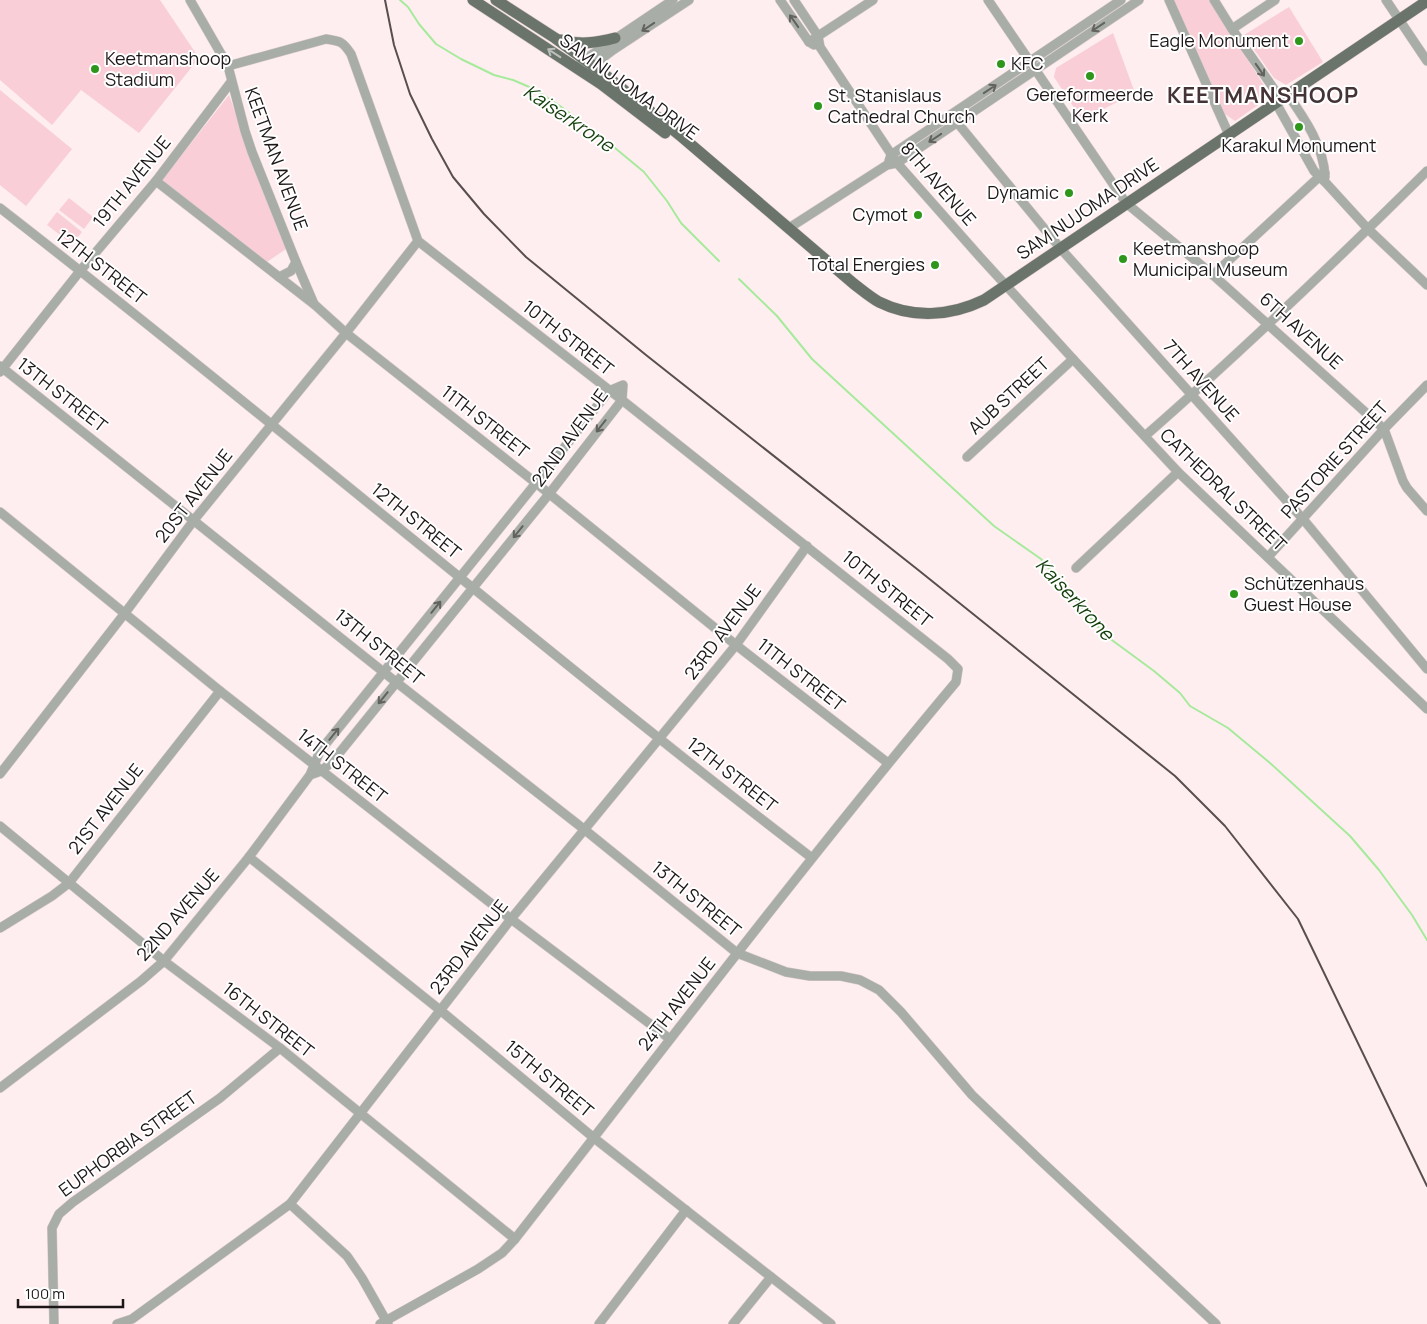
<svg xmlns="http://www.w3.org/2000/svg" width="1427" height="1324" font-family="Manrope,sans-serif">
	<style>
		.green { fill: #faced6 }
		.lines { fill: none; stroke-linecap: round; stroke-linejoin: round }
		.stream { stroke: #a6ea9b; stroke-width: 2 }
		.minor-casing { stroke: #dacbcd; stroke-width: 10 }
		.major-casing { stroke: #dacbcd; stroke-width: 12 }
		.minor { stroke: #a8aea7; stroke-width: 9 }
		.major { stroke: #6b746a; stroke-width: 11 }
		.rail { stroke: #584e50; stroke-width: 2 }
		.oneway { stroke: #62625f }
		.oneway2 { stroke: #bcc0bc }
		.poi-dot { fill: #2f961c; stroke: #fff; stroke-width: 2 }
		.labels { text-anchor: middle; stroke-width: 4; stroke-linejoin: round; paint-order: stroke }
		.poi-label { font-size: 18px; fill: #1d1617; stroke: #fff; text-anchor: start }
		.street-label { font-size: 18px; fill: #1d1617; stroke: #fff }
		.water-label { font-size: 19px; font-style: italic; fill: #113e09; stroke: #fff }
		.district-label { font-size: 22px; font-weight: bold; letter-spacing: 1px; fill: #443437; stroke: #fff }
	</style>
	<rect width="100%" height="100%" fill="#feeef0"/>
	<g class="green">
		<polygon points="0,0 160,0 199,58 139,133 81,90 52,125 0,80"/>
		<polygon points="1174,0 1209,0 1271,96 1235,121 1225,114"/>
		<polygon points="1289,7 1323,62 1286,85 1274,78 1244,35"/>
		<polygon points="1113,33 1135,93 1082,120 1054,77 1056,68"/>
		<polygon points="0,90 72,149 26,206 0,185"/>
		<polygon points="229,95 286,249 267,262 162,180"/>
		<polygon points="69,198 93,217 84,229 59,210"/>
		<polygon points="57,212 82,232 72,244 47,225"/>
	</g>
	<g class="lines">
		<g class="stream">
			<polyline points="400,0 408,7 419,24 436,44 461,59 494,75 513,80 534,89 560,106 609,143 644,172 667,201 681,223 719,261"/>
			<polyline points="739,279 777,316 812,359 994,526 1041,559 1105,635 1154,671 1180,693 1190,706 1228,728 1270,763 1350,836 1379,870 1412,915 1427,940"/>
		</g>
		<g class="minor-casing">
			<g id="minor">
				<polyline points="190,0 228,66 245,131 252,152 296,262 314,304"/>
				<polyline points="780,0 809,42 814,45"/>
				<polyline points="794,0 818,36 820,47 897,163 980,257 1073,359 1178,472 1427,709"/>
				<polyline points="988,0 1126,203 1213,275 1384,429 1403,481 1407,488 1427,511"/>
				<polyline points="1169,0 1229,135"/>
				<polyline points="1214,0 1232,29 1281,99"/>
				<polyline points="1386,0 1427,61"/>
				<polyline points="1232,29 1275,0"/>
				<polyline points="809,42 873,0"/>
				<polyline points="581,62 673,0"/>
				<path d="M228,66L326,39C341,41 343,42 351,54L418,241L622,400L948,659L958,669L956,682C804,863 661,1052 515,1239L502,1253L478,1269L380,1324"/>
				<polyline points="588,69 613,50 689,0"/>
				<path d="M1288,95C1305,119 1324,147 1325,177"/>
				<polyline points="1276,103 1314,171 1326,183 1368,229 1427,285"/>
				<polyline points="951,115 1061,249 1303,519 1427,669"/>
				<polyline points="889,161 891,155 1121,0"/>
				<polyline points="156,181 315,305 346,333 536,483 736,645 888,763"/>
				<path d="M0,208C223,381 439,563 660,739C710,779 761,819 812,858"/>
				<polyline points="789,228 887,165 897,163 1139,0"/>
				<polyline points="1213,275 1319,177 1325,173"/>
				<polyline points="279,277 291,271 296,262"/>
				<polyline points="0,366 396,682 585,830 737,953 786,972 810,976 841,976 860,980 879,990 901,1012 972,1095 1040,1160 1216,1324"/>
				<polyline points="0,372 80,271 156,181 231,82"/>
				<path d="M1145,436C1242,351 1335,262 1427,171"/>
				<polyline points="967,457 1073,359"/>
				<polyline points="0,512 220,691 511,919 670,1039"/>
				<polyline points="1268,557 1384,429 1427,385"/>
				<polyline points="1076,568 1178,472"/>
				<polyline points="0,774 125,613 194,520 346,333 418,241"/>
				<polyline points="0,826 164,961 280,1048 515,1239"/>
				<polyline points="249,857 440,1010 594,1138 831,1324"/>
				<polyline points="0,928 52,896 69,883 220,691"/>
				<polyline points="0,1088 141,981 164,961 249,857 310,775 320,751 536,483 609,391 623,385 622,400 549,494 332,762 321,771 310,775"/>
				<polyline points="290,1204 347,1256 362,1278 388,1324"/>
				<polyline points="54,1324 52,1228 59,1214 73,1202 220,1098 280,1048"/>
				<polyline points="117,1324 132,1319 290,1204 511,919 736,645 807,546"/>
				<polyline points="599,1324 686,1210"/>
				<polyline points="733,1324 771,1277"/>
			</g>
		</g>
		<g class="major-casing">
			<g id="major">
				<polyline points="473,0 601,84 665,133"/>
				<path d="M496,0L555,38L599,70L682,137L854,284C862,290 870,297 879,302C913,319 951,316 984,300L1427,1"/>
				<path d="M561,40C580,45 596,43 615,38"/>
			</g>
		</g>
		<use href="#minor" class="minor"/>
		<use href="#major" class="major"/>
		<polyline class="rail" points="385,0 394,45 410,94 432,139 453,177 484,214 526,257 646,355 917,569 1175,776 1225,826 1298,919 1427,1186"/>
	</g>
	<defs><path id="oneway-shaft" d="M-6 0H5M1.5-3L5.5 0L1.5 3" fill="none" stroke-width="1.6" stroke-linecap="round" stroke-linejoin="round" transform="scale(1.25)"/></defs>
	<g class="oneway">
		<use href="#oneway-shaft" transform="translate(794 21) rotate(-125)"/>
		<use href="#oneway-shaft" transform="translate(648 27) rotate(146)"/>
		<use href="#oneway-shaft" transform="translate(1098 27) rotate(146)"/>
		<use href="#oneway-shaft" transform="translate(1260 70) rotate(55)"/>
		<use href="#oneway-shaft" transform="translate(990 89) rotate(-34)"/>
		<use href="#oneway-shaft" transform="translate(935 138) rotate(146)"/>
		<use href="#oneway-shaft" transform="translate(601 426) rotate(128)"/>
		<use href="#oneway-shaft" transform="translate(518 532) rotate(129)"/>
		<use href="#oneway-shaft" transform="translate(436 607) rotate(-51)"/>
		<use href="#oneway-shaft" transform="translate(383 698) rotate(129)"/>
		<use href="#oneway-shaft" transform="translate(334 734) rotate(-51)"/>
	</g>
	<use class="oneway2" href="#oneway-shaft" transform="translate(554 53) rotate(-147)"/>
	<g class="poi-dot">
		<circle cx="1299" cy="41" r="5"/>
		<circle cx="1001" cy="64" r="5"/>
		<circle cx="95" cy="69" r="5"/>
		<circle cx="1090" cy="76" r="5"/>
		<circle cx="818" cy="106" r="5"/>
		<circle cx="1299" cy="127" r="5"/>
		<circle cx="1069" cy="193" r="5"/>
		<circle cx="918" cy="215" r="5"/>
		<circle cx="1123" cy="259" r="5"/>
		<circle cx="935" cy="265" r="5"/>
		<circle cx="1234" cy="594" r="5"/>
	</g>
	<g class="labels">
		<g class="poi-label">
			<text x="1289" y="47" text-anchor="end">Eagle Monument</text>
			<text x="105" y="65">Keetmanshoop<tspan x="105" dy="21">Stadium</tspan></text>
			<text x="1011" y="70">KFC</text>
			<text x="1090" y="101" text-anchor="middle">Gereformeerde<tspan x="1090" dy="21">Kerk</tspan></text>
			<text x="828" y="102">St. Stanislaus<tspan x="828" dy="21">Cathedral Church</tspan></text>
			<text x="1299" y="152" text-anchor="middle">Karakul Monument</text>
			<text x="1059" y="199" text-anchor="end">Dynamic</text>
			<text x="908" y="221" text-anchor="end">Cymot</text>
			<text x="1133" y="255">Keetmanshoop<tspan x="1133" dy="21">Municipal Museum</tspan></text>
			<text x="925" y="271" text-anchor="end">Total Energies</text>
			<text x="1244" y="590">Schützenhaus<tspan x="1244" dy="21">Guest House</tspan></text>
		</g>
		<g class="street-label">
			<text transform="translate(629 87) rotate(36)" y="6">SAM NUJOMA DRIVE</text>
			<text transform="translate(276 159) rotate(70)" y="6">KEETMAN AVENUE</text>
			<text transform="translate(132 182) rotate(-51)" y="6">19TH AVENUE</text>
			<text transform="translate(938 184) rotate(49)" y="6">8TH AVENUE</text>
			<text transform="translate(1088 209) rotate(-34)" y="6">SAM NUJOMA DRIVE</text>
			<text transform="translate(101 267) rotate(38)" y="6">12TH STREET</text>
			<text transform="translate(1301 331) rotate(42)" y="6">6TH AVENUE</text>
			<text transform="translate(568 338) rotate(38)" y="6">10TH STREET</text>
			<text transform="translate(1201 381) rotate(48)" y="6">7TH AVENUE</text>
			<text transform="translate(62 395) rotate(38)" y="6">13TH STREET</text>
			<text transform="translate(1009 396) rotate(-43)" y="6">AUB STREET</text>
			<text transform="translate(485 422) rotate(38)" y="6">11TH STREET</text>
			<text transform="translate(570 438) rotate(-54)" y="6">22ND AVENUE</text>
			<text transform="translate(1335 460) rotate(-48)" y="6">PASTORIE STREET</text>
			<text transform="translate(1223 490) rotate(44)" y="6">CATHEDRAL STREET</text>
			<text transform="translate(194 496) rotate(-52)" y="6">20ST AVENUE</text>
			<text transform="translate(416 521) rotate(39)" y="6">12TH STREET</text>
			<text transform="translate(887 589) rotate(39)" y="6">10TH STREET</text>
			<text transform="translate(723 632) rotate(-53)" y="6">23RD AVENUE</text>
			<text transform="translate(379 647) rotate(39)" y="6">13TH STREET</text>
			<text transform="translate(801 675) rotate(38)" y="6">11TH STREET</text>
			<text transform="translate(342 766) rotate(38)" y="6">14TH STREET</text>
			<text transform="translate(732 775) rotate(38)" y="6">12TH STREET</text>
			<text transform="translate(106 809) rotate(-52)" y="6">21ST AVENUE</text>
			<text transform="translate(696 899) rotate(39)" y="6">13TH STREET</text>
			<text transform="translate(178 915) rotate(-49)" y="6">22ND AVENUE</text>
			<text transform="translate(469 947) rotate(-52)" y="6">23RD AVENUE</text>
			<text transform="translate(677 1004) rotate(-52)" y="6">24TH AVENUE</text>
			<text transform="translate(268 1020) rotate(38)" y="6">16TH STREET</text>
			<text transform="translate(549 1079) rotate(40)" y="6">15TH STREET</text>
			<text transform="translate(128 1144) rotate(-36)" y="6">EUPHORBIA STREET</text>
		</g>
		<g class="water-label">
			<text transform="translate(569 118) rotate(34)" y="7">Kaiserkrone</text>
			<text transform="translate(1075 599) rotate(47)" y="7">Kaiserkrone</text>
		</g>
		<g class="district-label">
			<text x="1263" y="103">KEETMANSHOOP</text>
		</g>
	</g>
	<path d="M18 1299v8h105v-8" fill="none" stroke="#1d1617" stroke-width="2.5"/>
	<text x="25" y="1299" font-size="15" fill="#1d1617" stroke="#ffffff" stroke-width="4" paint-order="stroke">100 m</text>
</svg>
